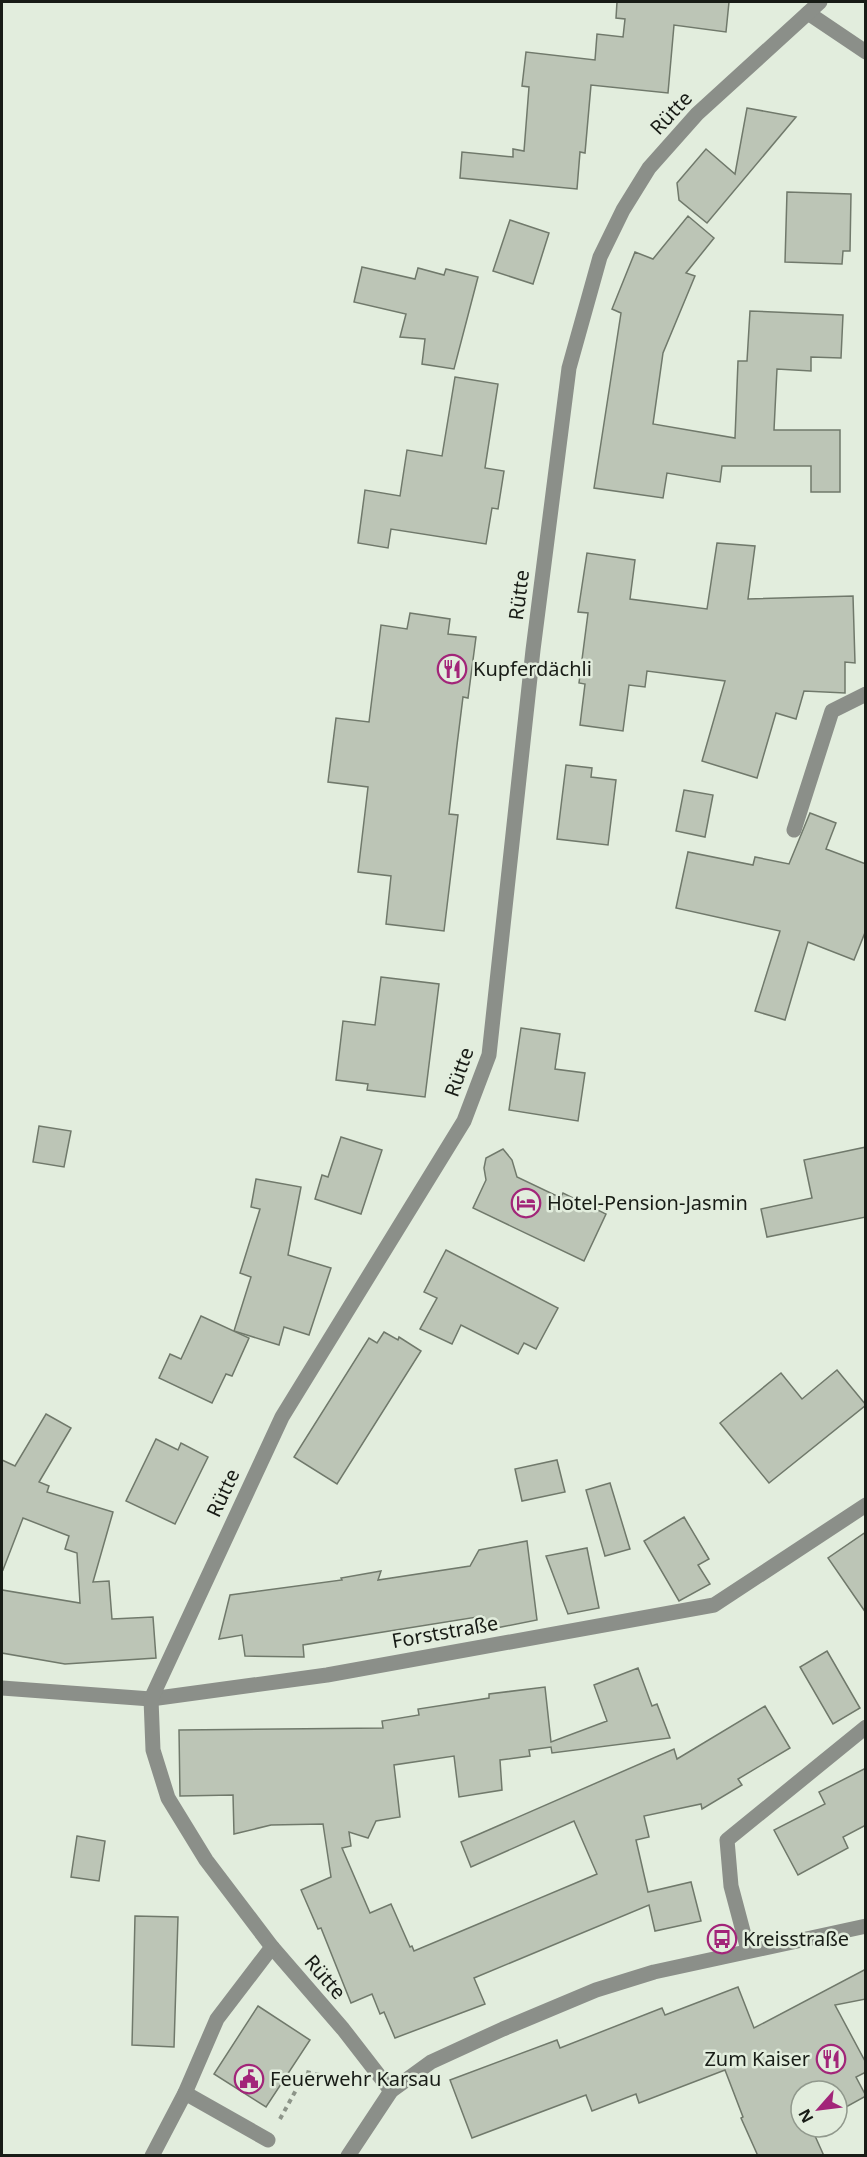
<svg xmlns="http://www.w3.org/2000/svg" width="867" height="2157" font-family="'Noto Sans',sans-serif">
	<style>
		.building { fill: #bcc5b6; stroke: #70796b; stroke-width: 1.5 }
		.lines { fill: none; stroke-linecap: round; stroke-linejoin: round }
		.path { stroke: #8d9589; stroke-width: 4; stroke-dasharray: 4.5 4.5; stroke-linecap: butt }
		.minor { stroke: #8b8f89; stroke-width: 15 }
		.labels { text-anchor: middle; stroke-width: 5; stroke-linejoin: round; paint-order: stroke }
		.street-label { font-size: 20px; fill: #181c16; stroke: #e2eddd }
		.poi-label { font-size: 20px; fill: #181c16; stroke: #e2eddd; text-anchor: start }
	</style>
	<rect width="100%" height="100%" fill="#e2eddd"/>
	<g class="building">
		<polygon points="617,2 729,2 726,32 674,25 668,93 591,85 585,153 580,152 577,189 460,178 462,152 513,157 513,149 524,151 529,87 522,86 526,52 595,60 597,34 623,37 625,19 616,18"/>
		<polygon points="747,108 796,117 707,223 679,200 677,183 706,149 735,174"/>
		<polygon points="787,192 851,194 850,251 843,251 842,264 785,262"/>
		<polygon points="688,216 714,238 686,273 695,276 663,353 653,424 735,438 738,361 747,361 750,311 843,315 841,358 811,357 811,371 777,369 774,430 840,430 840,492 811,492 811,466 722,466 720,482 667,473 663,498 594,488 621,313 612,309 635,252 653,259"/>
		<polygon points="510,220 549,233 533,284 493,271"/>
		<polygon points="362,267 415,279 418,268 444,275 446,269 478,277 454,369 422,364 425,339 400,337 406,314 354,302"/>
		<polygon points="455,377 498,384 485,468 504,471 498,509 492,508 486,544 391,529 388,548 358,543 365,490 400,496 407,450 442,456"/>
		<polygon points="717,543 755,546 748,599 853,596 855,663 845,662 845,693 804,691 796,719 776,713 757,778 702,761 725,681 647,671 645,687 629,685 623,731 580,725 585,684 579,683 588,613 578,612 587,553 635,560 630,599 707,609"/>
		<polygon points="410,613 450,619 448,634 476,637 468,698 463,697 457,745 449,814 458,815 444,931 386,924 391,876 358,872 368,787 328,782 336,718 369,722 381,625 407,629"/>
		<polygon points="566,765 592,768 591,777 616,780 608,845 557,839"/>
		<polygon points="684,790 713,795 705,837 676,831"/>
		<polygon points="810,813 836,823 826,849 866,864 866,930 854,960 808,942 785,1020 755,1011 780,931 676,908 688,852 753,865 755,857 789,864"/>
		<polygon points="381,977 439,984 425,1097 367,1090 368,1084 336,1080 343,1021 375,1025"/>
		<polygon points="521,1028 560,1034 555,1069 585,1073 578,1121 509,1110"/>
		<polygon points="39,1126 71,1131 64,1167 33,1162"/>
		<polygon points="341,1137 382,1150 361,1214 315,1199 322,1175 328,1177"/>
		<polygon points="866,1147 866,1217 767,1237 761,1209 812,1198 804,1160"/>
		<polygon points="503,1149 512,1160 517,1177 561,1198 563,1193 606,1214 584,1261 473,1208 486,1180 484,1168 486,1158"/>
		<polygon points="256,1179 301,1187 288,1255 331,1268 309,1335 284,1327 279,1345 234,1331 251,1277 240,1273 260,1209 251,1207"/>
		<polygon points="446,1250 558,1308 536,1349 524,1343 518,1354 461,1325 452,1344 420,1329 437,1298 424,1292"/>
		<polygon points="201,1316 249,1338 232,1376 226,1374 212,1403 159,1378 170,1354 181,1359"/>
		<polygon points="384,1332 398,1340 399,1337 421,1351 337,1484 294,1457 369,1338 377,1343"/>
		<polygon points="837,1370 866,1405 769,1483 720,1423 781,1373 802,1399"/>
		<polygon points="46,1414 71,1428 39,1482 49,1486 47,1492 113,1512 93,1582 109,1581 112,1619 153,1617 156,1658 65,1664 2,1653 2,1590 80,1603 77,1553 65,1549 69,1536 23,1518 3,1570 2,1569 2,1460 15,1466"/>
		<polygon points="156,1439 178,1450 181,1443 208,1457 175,1524 126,1501"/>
		<polygon points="557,1460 565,1492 522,1501 515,1469"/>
		<polygon points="610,1483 630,1549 605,1556 586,1490"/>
		<polygon points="684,1517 709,1559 698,1565 710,1584 679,1601 644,1541"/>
		<polygon points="866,1532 866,1613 828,1558"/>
		<polygon points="527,1541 537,1620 486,1630 483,1616 377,1633 303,1645 304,1657 245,1656 242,1635 219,1639 230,1595 342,1580 341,1578 381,1571 378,1580 470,1566 479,1550"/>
		<polygon points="587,1548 599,1608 568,1614 546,1556"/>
		<polygon points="827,1651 860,1708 833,1724 800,1667"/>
		<polygon points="638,1668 652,1706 657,1704 670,1738 552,1753 551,1747 529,1750 530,1756 500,1760 502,1790 459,1797 454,1756 394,1765 400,1817 376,1821 368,1838 349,1832 351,1846 342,1848 370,1913 391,1904 410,1947 412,1946 414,1951 597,1874 574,1821 471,1867 461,1842 674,1749 677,1759 765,1706 790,1748 738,1779 742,1785 702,1809 701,1804 644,1816 649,1837 636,1840 648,1892 691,1882 701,1921 655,1931 649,1905 474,1978 485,2004 395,2038 384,2012 380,2014 372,1994 351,2003 321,1928 318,1929 301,1890 331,1877 323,1824 271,1825 234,1834 233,1795 180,1796 179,1730 383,1728 382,1721 419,1715 418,1709 489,1698 489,1694 545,1687 551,1742 607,1721 594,1685"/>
		<polygon points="866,1768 866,1825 843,1837 848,1848 798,1875 774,1830 825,1804 819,1792"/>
		<polygon points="77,1836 105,1841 99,1881 71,1877"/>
		<polygon points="135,1916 178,1917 174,2047 132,2045"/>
		<polygon points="866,1969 866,1999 835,2005 866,2063 866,2072 856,2077 866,2096 837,2112 837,2091 801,2091 801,2127 811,2127 824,2156 758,2156 741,2118 743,2117 725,2070 639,2103 636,2094 592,2111 586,2095 472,2138 450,2080 557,2040 560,2048 662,2008 665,2015 738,1987 754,2028"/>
		<polygon points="258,2006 310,2040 266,2107 214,2074"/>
	</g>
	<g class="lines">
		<polyline class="path" points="280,2119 306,2072 355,2083"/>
		<g class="minor">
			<polyline points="808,13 866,52"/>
			<polyline points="794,830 832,711 866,694"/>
			<polyline points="2,1688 151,1699 327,1675 714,1605 866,1505"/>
			<polyline points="748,1950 731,1886 727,1840 866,1727"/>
			<polyline points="391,2091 343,2029 272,1947 206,1860 168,1798 153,1750 151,1699 282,1417 464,1121 489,1055 533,650 569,368 600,257 623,210 649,168 697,114 820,2"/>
			<polyline points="185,2093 268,2140"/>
			<polyline points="152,2156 185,2093 217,2019 272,1947"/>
			<polyline points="348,2156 391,2091 431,2062 503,2029 596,1990 654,1972 866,1926"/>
		</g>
	</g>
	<defs>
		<g id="restaurant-ring" transform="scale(1.5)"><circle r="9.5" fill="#e2eddd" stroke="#a22579" stroke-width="1.5"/><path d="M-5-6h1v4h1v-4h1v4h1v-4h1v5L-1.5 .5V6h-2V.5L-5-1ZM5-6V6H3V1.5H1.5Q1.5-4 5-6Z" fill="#a22579"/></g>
		<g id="hotel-ring" transform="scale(1.5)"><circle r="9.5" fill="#e2eddd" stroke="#a22579" stroke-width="1.5"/><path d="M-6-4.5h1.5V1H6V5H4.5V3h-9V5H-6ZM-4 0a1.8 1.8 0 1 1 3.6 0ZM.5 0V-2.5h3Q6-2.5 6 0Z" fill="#a22579"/></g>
		<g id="bus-ring" transform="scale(1.5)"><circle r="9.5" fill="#e2eddd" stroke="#a22579" stroke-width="1.5"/><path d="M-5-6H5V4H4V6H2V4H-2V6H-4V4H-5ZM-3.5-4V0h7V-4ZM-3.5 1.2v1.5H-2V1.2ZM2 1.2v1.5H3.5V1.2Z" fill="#a22579"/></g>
		<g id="civic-ring" transform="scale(1.5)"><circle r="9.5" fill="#e2eddd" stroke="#a22579" stroke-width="1.5"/><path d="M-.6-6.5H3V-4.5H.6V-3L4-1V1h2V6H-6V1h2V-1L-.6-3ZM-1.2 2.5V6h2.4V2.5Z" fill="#a22579"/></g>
	</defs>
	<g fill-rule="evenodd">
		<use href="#restaurant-ring" x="452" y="669"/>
		<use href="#hotel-ring" x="526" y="1203"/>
		<use href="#bus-ring" x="722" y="1939"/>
		<use href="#restaurant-ring" x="831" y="2059"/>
		<use href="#civic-ring" x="249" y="2079"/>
	</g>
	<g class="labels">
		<g class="street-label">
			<text transform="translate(671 113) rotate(-47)" y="7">Rütte</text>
			<text transform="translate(519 595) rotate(-83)" y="7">Rütte</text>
			<text transform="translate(459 1072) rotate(-71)" y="7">Rütte</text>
			<text transform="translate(223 1493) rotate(-65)" y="7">Rütte</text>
			<text transform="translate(445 1632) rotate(-10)" y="7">Forststraße</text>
			<text transform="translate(325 1977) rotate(49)" y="7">Rütte</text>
		</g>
		<g class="poi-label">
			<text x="473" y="676">Kupferdächli</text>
			<text x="547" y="1210">Hotel-Pension-Jasmin</text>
			<text x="743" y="1946">Kreisstraße</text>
			<text x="810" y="2066" text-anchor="end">Zum Kaiser</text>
			<text x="270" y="2086">Feuerwehr Karsau</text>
		</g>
	</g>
	<rect width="867" height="2157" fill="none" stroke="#181c16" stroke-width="6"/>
	<g transform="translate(819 2109) rotate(242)"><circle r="28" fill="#e2eddd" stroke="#91998d" stroke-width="1.5"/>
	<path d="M0-4.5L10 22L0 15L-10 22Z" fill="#a22579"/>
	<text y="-9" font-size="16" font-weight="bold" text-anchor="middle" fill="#181c16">N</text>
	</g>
</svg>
